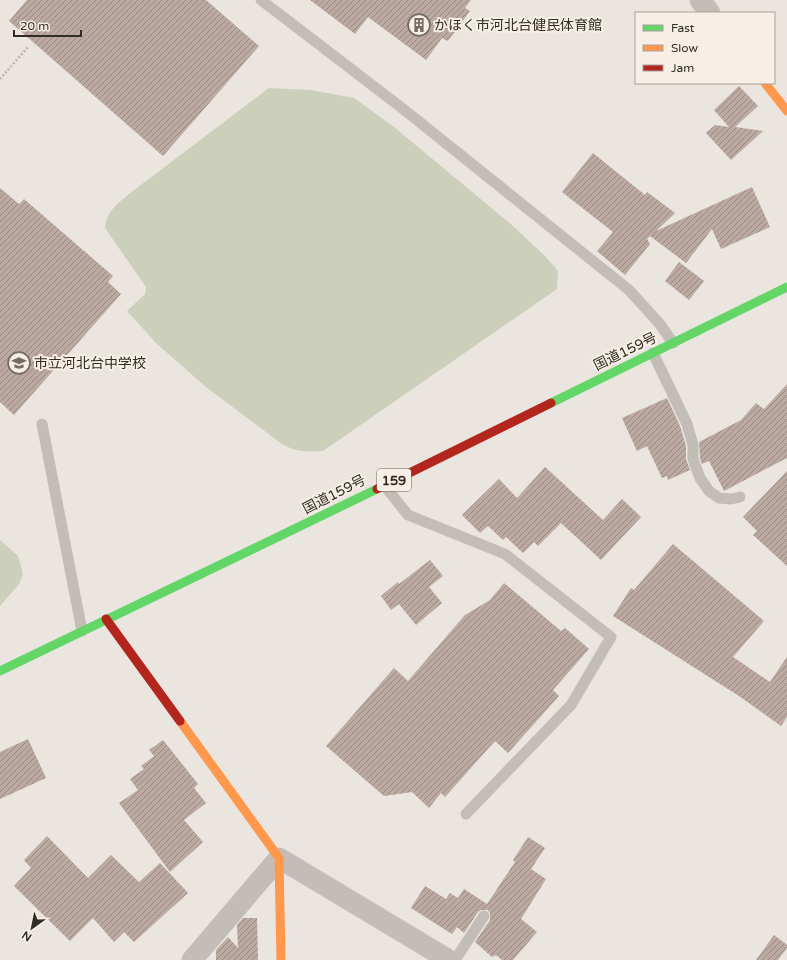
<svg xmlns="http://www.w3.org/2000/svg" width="787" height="960" font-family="'Varela Round','Noto Sans JP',sans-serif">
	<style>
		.green { fill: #cccfba }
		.building { fill: url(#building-hatch) }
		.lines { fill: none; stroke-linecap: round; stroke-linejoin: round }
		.path { stroke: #bcb6b1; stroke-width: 2.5; stroke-dasharray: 2 2; stroke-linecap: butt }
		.lane { stroke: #c3bdb8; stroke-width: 11 }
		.street { stroke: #c3bdb8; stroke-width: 21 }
		.fast { stroke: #63d668; stroke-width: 9 }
		.slow { stroke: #ff974d; stroke-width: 9 }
		.jam { stroke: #b3261e; stroke-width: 9 }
		.labels { text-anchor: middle; stroke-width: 4; stroke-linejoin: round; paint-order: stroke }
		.shield { fill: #f7efe6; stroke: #6e6660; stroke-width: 1 }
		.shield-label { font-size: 13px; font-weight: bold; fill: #332b27 }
		.poi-label { font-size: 14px; fill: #332b27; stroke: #f7efe6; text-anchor: start }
		.street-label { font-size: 14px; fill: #332b27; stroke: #f7efe6 }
	</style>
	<defs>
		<pattern id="building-hatch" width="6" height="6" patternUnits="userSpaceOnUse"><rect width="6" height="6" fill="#bca9a2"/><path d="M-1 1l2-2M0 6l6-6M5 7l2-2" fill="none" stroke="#998a84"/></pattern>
	</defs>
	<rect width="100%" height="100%" fill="#eae5df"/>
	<g class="green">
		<path d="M269,88L311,90L354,98L394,127L513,226L545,256L558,271L557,289L323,451C308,452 296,452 282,444L206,387L156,343L127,311L145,294L146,287L105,228C107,211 116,205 129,194Z"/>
		<polygon points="0,540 18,556 23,574 19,584 0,606"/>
	</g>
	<g class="building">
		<polygon points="27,0 206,0 259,46 163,156 9,21"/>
		<polygon points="310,0 471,0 465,8 470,11 448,41 442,38 426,60 368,17 355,34"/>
		<polygon points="739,86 758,106 735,127 763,131 731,160 706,133 715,125 729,127 714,110"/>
		<polygon points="593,153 645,195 647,192 675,213 656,231 752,187 770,227 721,249 712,229 686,263 650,236 647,239 650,244 625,275 597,251 613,232 562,192"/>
		<polygon points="0,188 19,204 24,199 113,276 108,282 121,294 14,415 0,402"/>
		<polygon points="679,262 704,281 689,300 665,281"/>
		<polygon points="787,384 787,458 724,491 709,461 702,464 700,458 699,442 741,420 756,403 764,409"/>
		<polygon points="667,398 680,426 686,446 686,459 690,470 668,480 667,476 662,478 647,446 637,451 622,418"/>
		<polygon points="545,467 603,520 622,499 641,517 601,560 561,523 538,546 534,542 523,553 506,537 503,540 488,526 480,533 462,515 499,479 517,498"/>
		<polygon points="787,471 787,566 753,535 757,531 743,517"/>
		<polygon points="673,544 764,621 733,657 770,682 787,657 787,717 781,726 739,696 613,616 631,588 634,590"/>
		<polygon points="430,560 443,576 429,587 442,603 416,625 399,604 391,610 381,596 398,582 399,584"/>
		<polygon points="504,583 561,631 565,628 589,649 553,690 559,696 508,753 495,741 445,797 441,793 429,808 412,792 384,796 326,746 394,668 408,681 465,615 490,600"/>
		<polygon points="28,739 46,778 0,799 0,752"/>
		<polygon points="163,740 198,784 194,788 206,803 184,820 203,842 170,872 119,803 138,790 130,779 144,769 141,766 154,756 149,750"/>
		<polygon points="47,836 88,878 111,855 139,882 160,863 188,893 134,942 124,932 114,942 93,918 70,941 14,886 31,868 24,860"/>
		<polygon points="528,837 545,848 531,869 546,879 521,919 537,932 513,960 502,960 496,955 492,957 475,942 490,920 490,913 488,910 481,910 478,912 464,933 457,927 452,934 411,908 425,886 446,899 450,893 458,898 464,889 487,904 515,862 513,860"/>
		<polygon points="243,918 257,918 258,960 216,960 216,950 228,937 238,948 237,925"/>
		<polygon points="774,935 787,945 787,948 778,960 756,960"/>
	</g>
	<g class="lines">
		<polyline class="path" points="0,79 28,47"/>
		<g class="lane">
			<polyline points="261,0 402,108 629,290 659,323 673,343"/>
			<polyline points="653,353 687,424 693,445 693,459 700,478 709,491 719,498 731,499 740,497"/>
			<polyline points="42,424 82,631"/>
			<polyline points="384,485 408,515 505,554 611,637 571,705 466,814"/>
			<polyline points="455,960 484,916"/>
		</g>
		<g class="street">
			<polyline points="700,0 710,13"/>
			<polyline points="192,960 279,858 449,960"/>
		</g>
		<g class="fast">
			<polyline points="551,403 787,287"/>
			<polyline points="0,671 377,489"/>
		</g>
		<g class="slow">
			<polyline points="765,83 787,111"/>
			<polyline points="180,721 279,858 281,960"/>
		</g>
		<g class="jam">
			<polyline points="377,489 551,403"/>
			<polyline points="106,619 180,721"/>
		</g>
	</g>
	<defs>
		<g id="building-ring" transform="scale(1.15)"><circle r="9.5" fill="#f7efe6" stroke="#736c67" stroke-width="1.5"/><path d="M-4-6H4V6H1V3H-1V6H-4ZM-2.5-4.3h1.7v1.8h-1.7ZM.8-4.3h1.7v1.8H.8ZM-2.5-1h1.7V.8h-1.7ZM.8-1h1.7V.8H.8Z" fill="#736c67"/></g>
		<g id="school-ring" transform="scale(1.15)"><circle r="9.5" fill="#f7efe6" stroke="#736c67" stroke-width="1.5"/><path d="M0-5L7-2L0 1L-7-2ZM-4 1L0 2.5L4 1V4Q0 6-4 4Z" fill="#736c67"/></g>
	</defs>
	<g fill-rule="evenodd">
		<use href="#building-ring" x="419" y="25"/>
		<use href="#school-ring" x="19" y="363"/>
	</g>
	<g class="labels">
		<rect class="shield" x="377" y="469" width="34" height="22" rx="3"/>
		<g class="shield-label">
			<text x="394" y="485">159</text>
		</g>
		<g class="poi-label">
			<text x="434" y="30">かほく市河北台健民体育館</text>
			<text x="34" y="368">市立河北台中学校</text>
		</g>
		<g class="street-label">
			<text transform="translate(625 351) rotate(-26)" y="5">国道159号</text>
			<text transform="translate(334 494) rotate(-27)" y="5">国道159号</text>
		</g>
	</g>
	<rect x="635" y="12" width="140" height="72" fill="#f7efe6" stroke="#a9a19a"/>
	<rect x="643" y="25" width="20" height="6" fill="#63d668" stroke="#a9a19a"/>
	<text x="671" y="32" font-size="12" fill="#332b27">Fast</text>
	<rect x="643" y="45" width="20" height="6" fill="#ff974d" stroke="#a9a19a"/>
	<text x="671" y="52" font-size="12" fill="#332b27">Slow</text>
	<rect x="643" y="65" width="20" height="6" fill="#b3261e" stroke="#a9a19a"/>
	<text x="671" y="72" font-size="12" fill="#332b27">Jam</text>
	<g transform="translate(32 928) rotate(213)" stroke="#f7efe6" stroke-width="3" paint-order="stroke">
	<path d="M0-3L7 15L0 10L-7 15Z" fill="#332b27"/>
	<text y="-6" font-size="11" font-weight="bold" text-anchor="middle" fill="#332b27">N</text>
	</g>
	<path d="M14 30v6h67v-6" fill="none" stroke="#332b27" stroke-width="2"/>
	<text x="20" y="30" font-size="12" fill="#332b27" stroke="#f7efe6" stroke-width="3" paint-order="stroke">20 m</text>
</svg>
